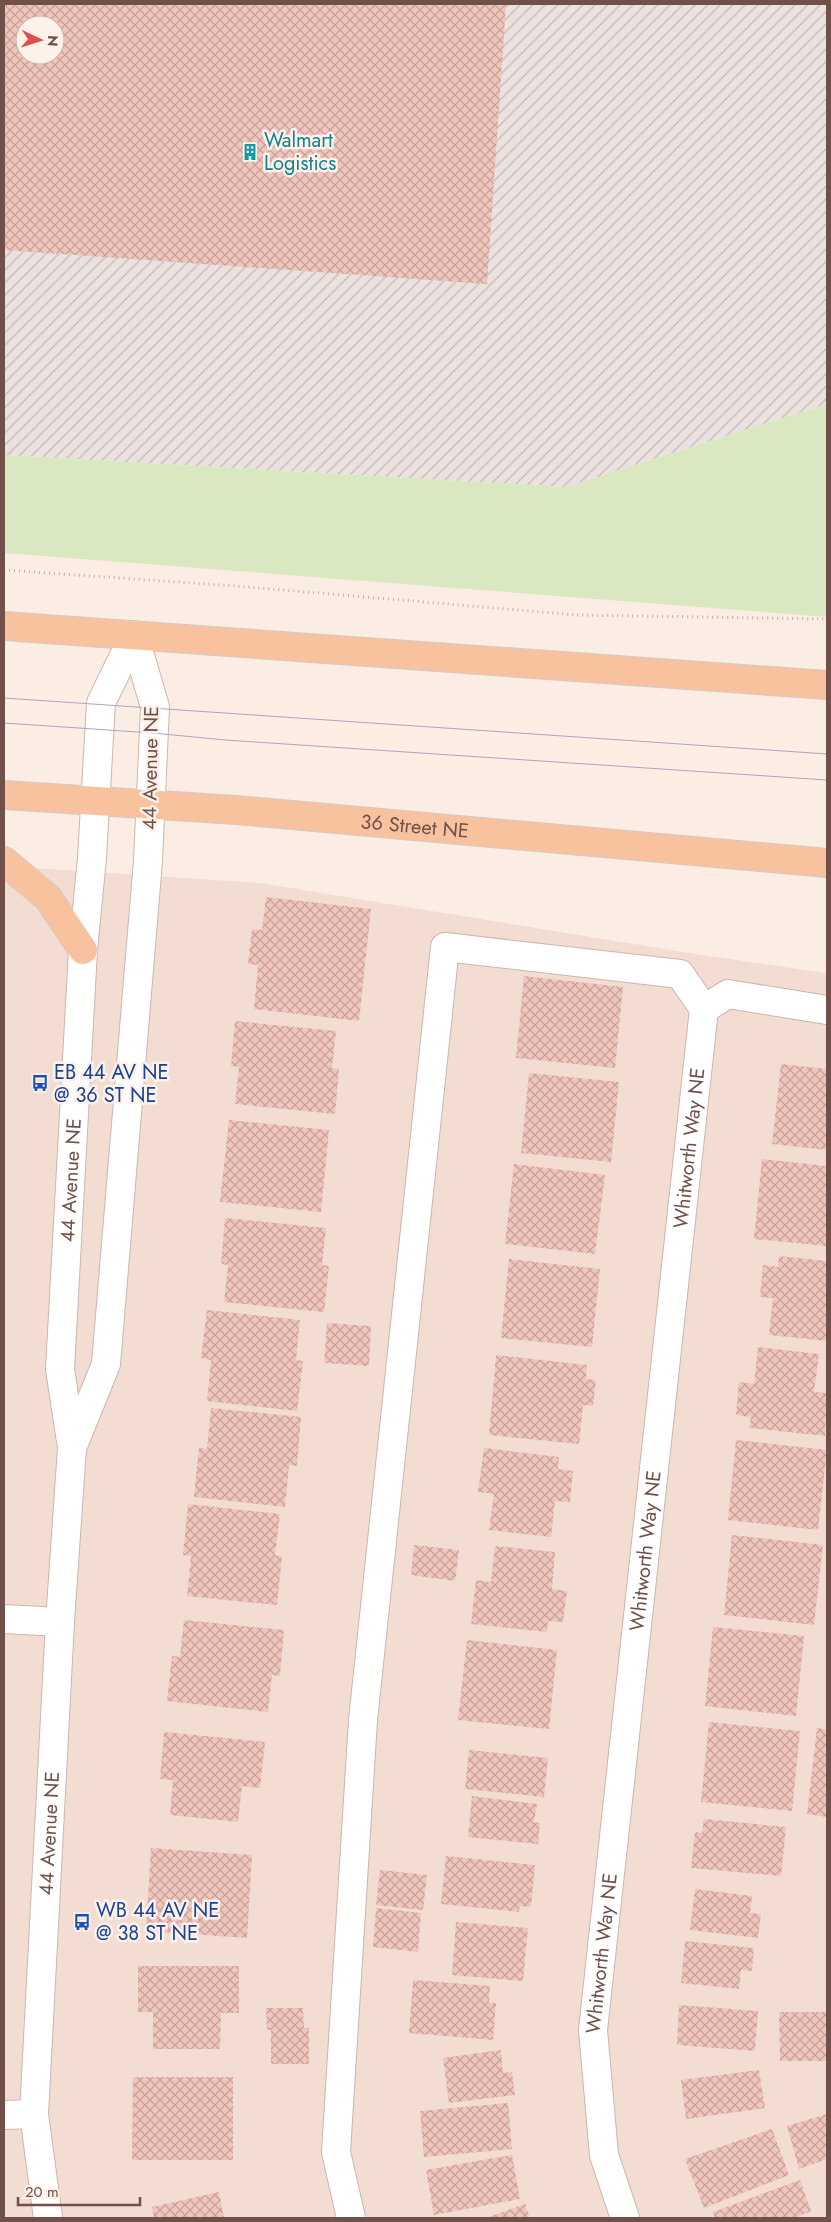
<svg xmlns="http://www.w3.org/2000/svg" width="831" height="2222" font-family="Jost,sans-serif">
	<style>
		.residential { fill: #f3ddd2 }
		.industrial { fill: url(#industrial-furrows); fill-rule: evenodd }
		.green { fill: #dae8c2 }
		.building { fill: url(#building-cross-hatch); fill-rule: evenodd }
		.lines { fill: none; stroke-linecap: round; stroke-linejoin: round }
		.minor-casing { stroke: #ceb5ad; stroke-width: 30 }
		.major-casing { stroke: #d5cac9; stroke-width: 30 }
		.path { stroke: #d4a89f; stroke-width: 3; stroke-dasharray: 1 4; stroke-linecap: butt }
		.minor { stroke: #fff; stroke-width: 28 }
		.major { stroke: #f8c29e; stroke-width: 28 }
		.tram { stroke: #ada3c4; stroke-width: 1 }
		.labels { text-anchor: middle; stroke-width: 5; stroke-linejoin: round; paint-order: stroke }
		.culture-label { font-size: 20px; fill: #0d838f; stroke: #fef1e9; text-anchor: start }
		.street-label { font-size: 20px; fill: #72504a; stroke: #fef1e9 }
		.transit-label { font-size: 20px; fill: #164399; stroke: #fef1e9; text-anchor: start }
	</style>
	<defs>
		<pattern id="industrial-furrows" width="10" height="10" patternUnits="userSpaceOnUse" patternTransform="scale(1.25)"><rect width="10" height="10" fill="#ebe1de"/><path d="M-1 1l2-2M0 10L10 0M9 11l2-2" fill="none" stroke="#c3b9b6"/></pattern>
		<pattern id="building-cross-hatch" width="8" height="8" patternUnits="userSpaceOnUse" patternTransform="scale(1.25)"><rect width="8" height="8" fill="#f0c5bc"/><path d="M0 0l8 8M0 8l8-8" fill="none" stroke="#c7a29b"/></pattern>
	</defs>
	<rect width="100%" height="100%" fill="#fbede3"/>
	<polygon class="residential" points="4,866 260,883 702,955 827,973 827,2218 4,2218"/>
	<path class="industrial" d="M4,4H827V404L566,487L4,455ZM25,25H55V55H25Z"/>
	<polygon class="green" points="827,404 827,617 4,553 4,455 566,487"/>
	<g class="building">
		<path d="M4,4H506L487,284L4,250ZM25,25H55V55H25Z"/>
		<polygon points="266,897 371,909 359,1021 254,1009 258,965 248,964 252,929 262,930"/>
		<polygon points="524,976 623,987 615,1068 516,1058"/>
		<polygon points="235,1021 336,1031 332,1068 339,1069 335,1114 235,1104 239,1067 231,1066"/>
		<polygon points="781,1064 827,1069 827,1150 772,1144"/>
		<polygon points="529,1073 619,1082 611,1162 521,1153"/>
		<polygon points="229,1120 329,1130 321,1212 220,1202"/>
		<polygon points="762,1159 827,1166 827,1246 754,1239"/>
		<polygon points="514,1164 605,1175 595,1254 505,1244"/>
		<polygon points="225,1218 326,1228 322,1265 329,1266 324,1312 224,1302 228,1265 221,1264"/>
		<polygon points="779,1256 827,1261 827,1341 769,1335 773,1298 760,1297 763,1265 778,1267"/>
		<polygon points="509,1259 600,1269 592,1347 501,1338"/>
		<polygon points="207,1310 300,1320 296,1360 303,1361 297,1411 207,1401 211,1360 201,1358"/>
		<polygon points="327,1323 371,1326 369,1366 324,1363"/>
		<polygon points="758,1347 819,1354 814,1392 827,1393 825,1436 749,1428 751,1417 736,1415 739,1382 754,1384"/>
		<polygon points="496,1355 587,1365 586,1379 596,1380 593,1406 583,1405 579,1444 489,1435"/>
		<polygon points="211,1408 301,1417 297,1466 289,1465 285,1507 194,1497 199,1448 207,1449"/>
		<polygon points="736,1440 827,1450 818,1530 728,1520"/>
		<polygon points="484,1448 559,1457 558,1469 573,1471 570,1502 555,1501 551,1537 489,1530 494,1494 478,1492"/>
		<polygon points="188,1504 280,1514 275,1555 282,1556 277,1605 187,1596 191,1556 183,1555"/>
		<polygon points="732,1535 823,1545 814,1625 724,1615"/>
		<polygon points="414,1545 459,1550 455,1581 411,1575"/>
		<polygon points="495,1546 555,1552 552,1589 567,1591 563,1622 548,1621 547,1632 471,1624 476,1580 491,1582"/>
		<polygon points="184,1620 284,1630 280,1676 272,1675 268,1712 167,1701 172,1656 180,1657"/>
		<polygon points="713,1627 804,1636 796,1716 705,1706"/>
		<polygon points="467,1640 557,1650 549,1729 458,1720"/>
		<polygon points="709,1722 800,1731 792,1811 701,1802"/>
		<polygon points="817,1728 827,1730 827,1817 807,1814"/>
		<polygon points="164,1732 265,1742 260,1788 242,1786 238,1822 170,1815 173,1780 160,1779"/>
		<polygon points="469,1750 548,1758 544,1797 465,1789"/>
		<polygon points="472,1796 537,1804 534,1822 540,1823 538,1844 468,1837"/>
		<polygon points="704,1819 786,1827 781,1876 691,1868 695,1832 702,1833"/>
		<polygon points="151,1848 252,1855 247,1938 146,1931"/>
		<polygon points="446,1856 535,1865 531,1907 520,1906 519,1912 441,1904"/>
		<polygon points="380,1870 427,1875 423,1910 376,1905"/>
		<polygon points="695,1889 752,1896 750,1913 761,1914 758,1938 690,1930"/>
		<polygon points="376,1908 421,1913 418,1952 373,1947"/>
		<polygon points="456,1922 528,1928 523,1981 452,1975"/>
		<polygon points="685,1941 754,1948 752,1971 741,1970 739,1989 681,1983"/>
		<polygon points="138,1966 239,1966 239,2013 221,2013 220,2049 153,2049 153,2012 138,2012"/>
		<polygon points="413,1980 490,1986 489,2003 496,2003 493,2040 409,2033"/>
		<polygon points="679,2005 758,2011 755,2051 677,2045"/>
		<polygon points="266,2008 303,2008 304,2028 309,2028 309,2064 271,2064 271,2030 267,2030"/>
		<polygon points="779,2012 827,2012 827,2061 780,2061"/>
		<polygon points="501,2050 503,2073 512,2072 515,2095 449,2103 443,2058"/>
		<polygon points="759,2070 765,2108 686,2119 681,2080"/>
		<polygon points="133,2077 233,2077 233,2160 132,2160"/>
		<polygon points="508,2103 512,2149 424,2157 420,2111"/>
		<polygon points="827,2114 827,2159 799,2169 787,2126"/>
		<polygon points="772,2129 789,2175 704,2208 685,2159"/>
		<polygon points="512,2155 520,2199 434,2215 426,2170"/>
		<polygon points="800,2180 811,2211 796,2218 715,2218 713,2212"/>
		<polygon points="219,2192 224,2218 154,2218 152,2207"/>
		<polygon points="525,2204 530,2218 486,2218"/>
	</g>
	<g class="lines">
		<g class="minor-casing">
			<g id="minor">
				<polyline points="72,1448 106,1364 148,861 155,707 134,635"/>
				<polyline points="4,1619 60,1622"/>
				<polyline points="4,2115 34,2114"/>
				<path id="s1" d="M48,2218L34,2114L60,1622L72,1448L60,1369L83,950L92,858L101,703L134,635"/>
				<polyline points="351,2218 336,2152 363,1720 445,947 680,974 704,1009"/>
				<path id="s2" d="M625,2218L604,2155L593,2030L704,1009L728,994L827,1010"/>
			</g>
		</g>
		<g class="major-casing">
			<g id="major">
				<polyline points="4,626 827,685"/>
				<path id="s3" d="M4,795L236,810L827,863"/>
				<polyline points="4,861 48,898 83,950"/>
			</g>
		</g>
		<polyline class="path" points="4,570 236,586 577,615 827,619"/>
		<use href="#minor" class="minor"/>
		<use href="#major" class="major"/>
		<g class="tram">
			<polyline points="4,698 827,754"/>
			<polyline points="4,723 153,733 225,740 827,780"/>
		</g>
	</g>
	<defs>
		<g id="building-bare" transform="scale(1.35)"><path d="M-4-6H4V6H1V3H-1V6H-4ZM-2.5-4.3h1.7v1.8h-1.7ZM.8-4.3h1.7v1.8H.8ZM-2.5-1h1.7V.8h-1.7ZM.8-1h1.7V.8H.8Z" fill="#0f9aa8" stroke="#fef1e9" stroke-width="2.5" paint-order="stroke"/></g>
		<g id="bus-bare" transform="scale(1.35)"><path d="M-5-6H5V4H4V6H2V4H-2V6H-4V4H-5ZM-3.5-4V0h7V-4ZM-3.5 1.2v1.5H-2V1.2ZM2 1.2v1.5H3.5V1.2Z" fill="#1a4fb4" stroke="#fef1e9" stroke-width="2.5" paint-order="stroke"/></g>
	</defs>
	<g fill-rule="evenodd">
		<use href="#building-bare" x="250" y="152"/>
		<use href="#bus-bare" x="40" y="1083"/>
		<use href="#bus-bare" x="82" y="1922"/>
	</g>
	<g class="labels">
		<g class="culture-label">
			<text x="264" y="147">Walmart<tspan x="264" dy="23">Logistics</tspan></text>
		</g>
		<g class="street-label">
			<text transform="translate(150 768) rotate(-89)" y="7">44 Avenue NE</text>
			<text dy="7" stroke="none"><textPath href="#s3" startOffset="412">36 Street NE</textPath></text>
			<text dy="7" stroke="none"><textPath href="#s2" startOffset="1079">Whitworth Way NE</textPath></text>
			<text dy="7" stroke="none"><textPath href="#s1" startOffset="1041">44 Avenue NE</textPath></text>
			<text dy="7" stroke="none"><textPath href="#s2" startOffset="674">Whitworth Way NE</textPath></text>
			<text dy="7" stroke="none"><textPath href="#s1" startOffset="386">44 Avenue NE</textPath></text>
			<text dy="7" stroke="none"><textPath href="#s2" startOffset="269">Whitworth Way NE</textPath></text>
		</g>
		<g class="transit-label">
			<text x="54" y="1079">EB 44 AV NE<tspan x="54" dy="23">@ 36 ST NE</tspan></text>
			<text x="96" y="1917">WB 44 AV NE<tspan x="96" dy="23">@ 38 ST NE</tspan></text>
		</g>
	</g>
	<rect width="831" height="2222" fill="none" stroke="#72504a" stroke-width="10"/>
	<g transform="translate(40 40) rotate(94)"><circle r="24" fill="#fef1e9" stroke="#c6b1a9"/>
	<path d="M0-4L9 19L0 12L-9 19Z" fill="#e14d4d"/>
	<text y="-8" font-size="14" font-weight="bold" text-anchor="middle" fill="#72504a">N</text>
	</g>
	<path d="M18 2197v8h122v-8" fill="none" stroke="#72504a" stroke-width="2.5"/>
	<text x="25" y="2197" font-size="15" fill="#72504a" stroke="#fef1e9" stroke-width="4" paint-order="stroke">20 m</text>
</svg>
